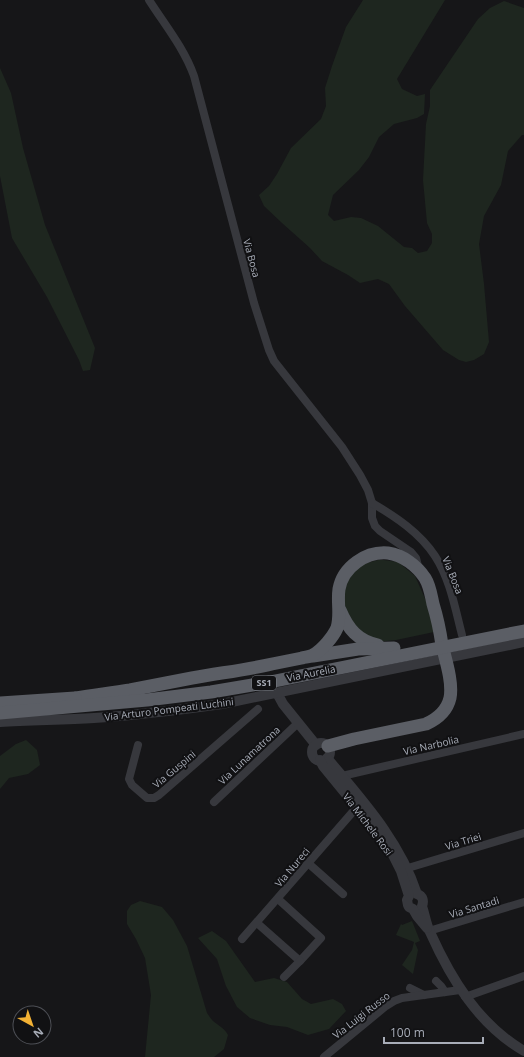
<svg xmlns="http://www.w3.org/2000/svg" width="524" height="1057" font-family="'Open Sans',sans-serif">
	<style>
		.green { fill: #1e261f }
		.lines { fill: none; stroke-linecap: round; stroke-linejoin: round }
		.minor { stroke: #37383d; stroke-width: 8 }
		.tertiary { stroke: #37383d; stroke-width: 10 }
		.trunk { stroke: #5b5e65; stroke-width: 13 }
		.labels { text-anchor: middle; stroke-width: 4; stroke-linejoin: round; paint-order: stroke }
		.shield { fill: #111113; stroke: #7b7e86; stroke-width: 1 }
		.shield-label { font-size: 9px; font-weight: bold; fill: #a8adb8 }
		.street-label { font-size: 10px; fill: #a8adb8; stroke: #111113 }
	</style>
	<rect width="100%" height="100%" fill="#161618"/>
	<g class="green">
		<polygon points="363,0 445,0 397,79 402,89 417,96 425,94 424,114 417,118 394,124 379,137 369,157 359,170 333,195 328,215 334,221 351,217 361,218 378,226 404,247 412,248 418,253 427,251 432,243 432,234 427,223 423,180 426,124 430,106 430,90 478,19 490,8 504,1 524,8 524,135 522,135 508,151 501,185 484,216 479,244 484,284 489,342 484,354 474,360 466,362 459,360 443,350 405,306 389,284 378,279 360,283 348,275 322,261 310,248 282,223 264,206 259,195 269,186 277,174 291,148 321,119 326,106 325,88 332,66 346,27"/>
		<polygon points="0,68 11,93 23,148 45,225 95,348 90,370 83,371 79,360 47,297 12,238 0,176"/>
		<polygon points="378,560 384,560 398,562 415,576 427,603 434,632 396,640 377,642 347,622 343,593 350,576 363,564"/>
		<polygon points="26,740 37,750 40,765 28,774 9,778 0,789 0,756 16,744"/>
		<path d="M140,901L162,907L173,920L187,946L207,1013C209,1016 211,1019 213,1021C219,1026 224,1028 228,1035L224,1049L214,1057H145L151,995L145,958L136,939L127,924V911L131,905Z"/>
		<polygon points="412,921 420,941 415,943 418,950 413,974 402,965 412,950 414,942 396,935 401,924 402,925"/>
		<polygon points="212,931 226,941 255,982 274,978 287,982 302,999 311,1004 333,999 342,1004 346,1011 329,1029 308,1035 287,1027 270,1025 250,1018 237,1007 226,986 217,959 198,938"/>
	</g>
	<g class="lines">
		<g class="minor">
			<path d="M149,0C165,25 184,48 194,76L254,303L269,350L274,361L342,447L360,475L368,490L372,503V518L375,526L380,531L411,552L416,558L419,570"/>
			<path d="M372,503C396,517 420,533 435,556C450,579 455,608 462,635"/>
			<polyline points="138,745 129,779 132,785 147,798 154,798 159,795 258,709"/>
			<polyline points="342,776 524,734"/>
			<polyline points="214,802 298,723"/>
			<polyline points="308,863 343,894"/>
			<polyline points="408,868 524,833"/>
			<polyline points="257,923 300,961 321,938 278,899"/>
			<polyline points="429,931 524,902"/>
			<polyline points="242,939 357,807"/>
			<polyline points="284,977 300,961"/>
			<polyline points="436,981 441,986 445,992"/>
			<polyline points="410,988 424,995"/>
			<polyline points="465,997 524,976"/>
			<polyline points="324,1057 386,1006 394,1001 402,998 460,990"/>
		</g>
		<g class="tertiary">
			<polyline points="277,693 283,704 316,745"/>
			<path d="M0,722C31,720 63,720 94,718C137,715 179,710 222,704L524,642"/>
			<circle cx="321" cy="752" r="9"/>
			<path d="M327,758C362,800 400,841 417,894C423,896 424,901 422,906C425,915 426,924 430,932C451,979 479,1025 524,1051"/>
			<polyline points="320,760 323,766 377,832 392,853 401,871 409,896 407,900 408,905 409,907 413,909 417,916 427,928"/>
		</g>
		<g class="trunk">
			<path d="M340,610C348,629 358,641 378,645"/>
			<polyline points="313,656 358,649 394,648"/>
			<path d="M76,698C94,695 112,693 130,690C150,686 171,682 192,678C219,673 246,670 272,664C282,662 292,660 302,658C305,657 310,657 313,655C322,650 333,637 337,628C341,615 337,602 339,589C343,567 366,551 388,553C403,555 417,566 425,578C430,586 431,595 433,604C437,617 440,631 442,645C446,661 453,683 450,698C447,711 437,719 426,724L354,739L328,746"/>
			<polyline points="0,703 75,698"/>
			<polyline points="0,713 147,700 211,692 270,682 524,631"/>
		</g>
	</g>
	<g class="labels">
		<rect class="shield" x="252" y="676" width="24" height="14" rx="3"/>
		<g class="shield-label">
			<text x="264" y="686">SS1</text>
		</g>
		<g class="street-label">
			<text transform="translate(252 258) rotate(75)" y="4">Via Bosa</text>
			<text transform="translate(453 575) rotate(68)" y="4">Via Bosa</text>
			<text transform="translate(311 673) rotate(-11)" y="4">Via Aurelia</text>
			<text transform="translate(169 709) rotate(-7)" y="4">Via Arturo Pompeati Luchini</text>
			<text transform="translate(431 745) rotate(-13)" y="4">Via Narbolia</text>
			<text transform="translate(249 755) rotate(-43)" y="4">Via Lunamatrona</text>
			<text transform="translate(174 769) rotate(-40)" y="4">Via Guspini</text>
			<text transform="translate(368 824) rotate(53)" y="4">Via Michele Rosi</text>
			<text transform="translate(463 841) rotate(-17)" y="4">Via Triei</text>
			<text transform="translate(292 867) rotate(-50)" y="4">Via Nureci</text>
			<text transform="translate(474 907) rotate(-17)" y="4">Via Santadi</text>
			<text transform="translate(361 1015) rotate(-38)" y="4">Via Luigi Russo</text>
		</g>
	</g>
	<g transform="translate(32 1025) rotate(140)"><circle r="19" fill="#111113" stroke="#4d4f55"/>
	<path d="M0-3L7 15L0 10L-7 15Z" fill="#f2b134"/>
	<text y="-6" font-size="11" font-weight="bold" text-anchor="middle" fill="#a8adb8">N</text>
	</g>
	<path d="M384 1037v6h99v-6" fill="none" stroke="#a8adb8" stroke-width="2"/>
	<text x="390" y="1037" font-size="12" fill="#a8adb8" stroke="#111113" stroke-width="3" paint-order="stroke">100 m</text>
</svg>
